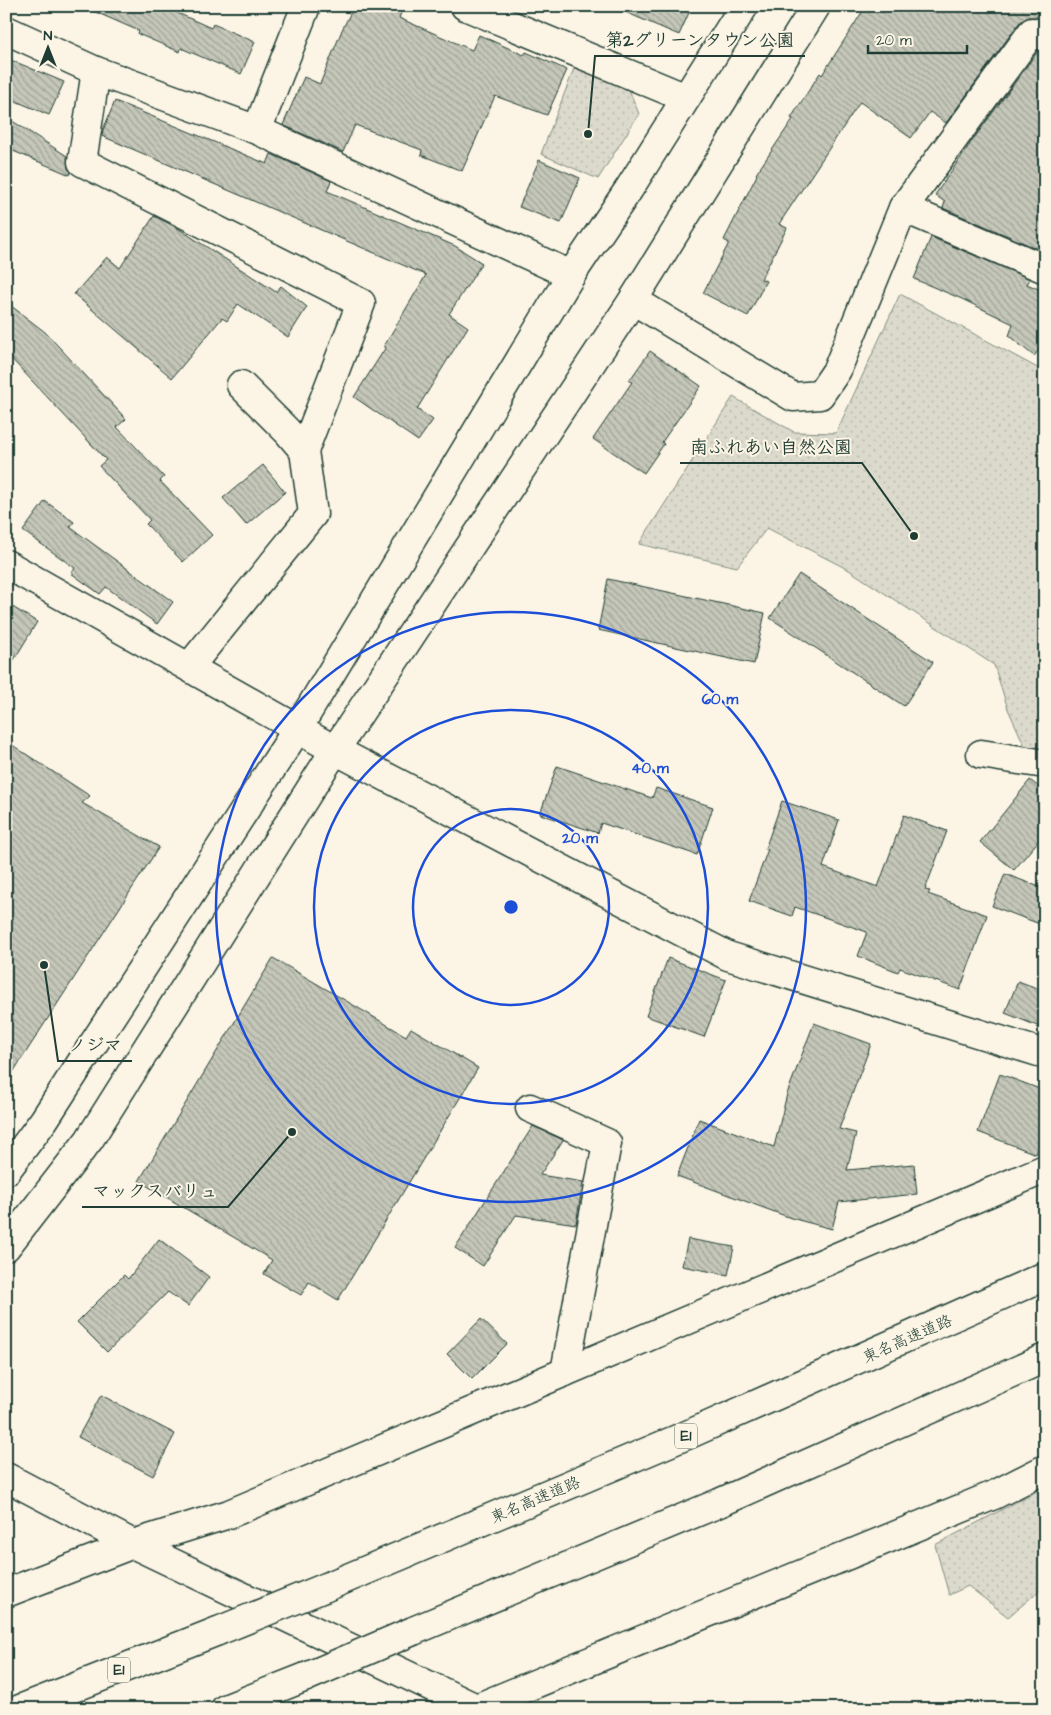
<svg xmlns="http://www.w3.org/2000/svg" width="1051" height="1715" font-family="'Architects Daughter','Klee One',sans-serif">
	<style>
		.grass { fill: url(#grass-dots); stroke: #7e8c80 }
		.building { fill: url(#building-back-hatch); stroke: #1f3d34 }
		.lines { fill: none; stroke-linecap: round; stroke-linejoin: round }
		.street-casing { stroke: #1f3d34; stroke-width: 31 }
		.secondary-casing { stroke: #1f3d34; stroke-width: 31 }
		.highway-casing { stroke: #1f3d34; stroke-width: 31 }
		.street { stroke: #fcf5e5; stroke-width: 28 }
		.secondary { stroke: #fcf5e5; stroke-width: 28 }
		.highway { stroke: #fcf5e5; stroke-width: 28 }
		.highway-bridge-casing { stroke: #1f3d34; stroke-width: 31; stroke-linecap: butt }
		.highway-bridge { stroke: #fcf5e5; stroke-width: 28 }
		.ring { fill: none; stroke: #1d4ed8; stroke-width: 2.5 }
		.labels { text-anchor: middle; stroke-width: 4; stroke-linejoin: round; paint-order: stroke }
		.shield { fill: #fcf5e5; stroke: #617469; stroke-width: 1 }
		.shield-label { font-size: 15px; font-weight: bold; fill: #1f3d34 }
		.street-label { font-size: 16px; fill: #1f3d34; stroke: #fcf5e5 }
		.centre { fill: #1d4ed8; stroke: #fcf5e5; stroke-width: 2.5 }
		.ring-label { font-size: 15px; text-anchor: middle; font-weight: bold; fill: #1d4ed8; stroke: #fcf5e5; stroke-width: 4; stroke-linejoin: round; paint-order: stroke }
		.leader { fill: none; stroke: #1f3d34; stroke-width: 2 }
		.callout-dot { fill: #1f3d34; stroke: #fcf5e5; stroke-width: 2 }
		.callout-label { font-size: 18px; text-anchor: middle; font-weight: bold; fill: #1f3d34; stroke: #fcf5e5; stroke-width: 4; stroke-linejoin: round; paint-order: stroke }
	</style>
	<defs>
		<pattern id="grass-dots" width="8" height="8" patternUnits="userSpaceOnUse" patternTransform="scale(1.25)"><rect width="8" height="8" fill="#dcdacc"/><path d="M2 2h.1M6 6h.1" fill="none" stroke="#bcbcb0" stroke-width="1.8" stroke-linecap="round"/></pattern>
		<pattern id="building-back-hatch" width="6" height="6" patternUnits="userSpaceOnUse" patternTransform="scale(1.25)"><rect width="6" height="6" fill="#c5c7b9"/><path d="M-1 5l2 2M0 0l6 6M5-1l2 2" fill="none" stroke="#9fa397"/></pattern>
	</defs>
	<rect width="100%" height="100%" fill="#fcf5e5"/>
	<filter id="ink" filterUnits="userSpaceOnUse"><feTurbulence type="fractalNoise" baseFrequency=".02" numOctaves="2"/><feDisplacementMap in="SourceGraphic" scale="10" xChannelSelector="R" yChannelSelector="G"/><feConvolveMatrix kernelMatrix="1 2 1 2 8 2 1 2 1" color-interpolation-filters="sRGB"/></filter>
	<g filter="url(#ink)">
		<g class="grass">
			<polygon points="575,66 628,87 639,114 598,179 541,154"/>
			<polygon points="900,294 1045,372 1045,764 1032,762 1008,709 994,665 849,570 767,528 737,567 639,544 733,397 794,432 836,433"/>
			<polygon points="1045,1487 1045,1586 1008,1617 968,1586 949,1595 935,1545"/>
		</g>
		<g class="building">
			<polygon points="82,6 162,6 211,28 213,24 255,42 241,74 181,48 180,52 138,34 139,31"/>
			<polygon points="354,6 404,6 399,18 472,50 479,35 524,55 526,52 567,70 547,115 495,96 462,171 421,155 422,150 355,125 343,152 283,125 304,77 320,84 342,30"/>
			<polygon points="611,6 692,6 679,35"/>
			<polygon points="866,6 1045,6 1045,20 1037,17 1028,17 1019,23 946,123 930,112 911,138 860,102 779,224 787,228 761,279 766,281 748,316 703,293 729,243 724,240 757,175 756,174 793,119 791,118 820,73 822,75"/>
			<polygon points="1038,51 1045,52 1045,252 943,208 945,202 935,195 972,141"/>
			<polygon points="6,58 64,82 49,115 6,97"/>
			<polygon points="115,101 267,164 271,154 331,181 327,191 455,246 482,263 449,314 468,327 417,409 433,420 418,441 354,397 386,347 384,346 426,275 102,136 103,130"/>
			<polygon points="6,117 67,156 68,169 71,172 70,175 6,148"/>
			<polygon points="539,160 580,178 561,223 519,207"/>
			<polygon points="154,216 176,227 276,292 281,286 307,307 288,337 238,304 227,321 222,318 172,378 74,294 107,257 120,268"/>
			<polygon points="931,237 1030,279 1027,284 1045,292 1045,343 1034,356 1009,336 1013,324 962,299 914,279"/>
			<polygon points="6,302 45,332 126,419 117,427 164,477 160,481 212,535 183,562 146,524 150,520 99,466 106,460 6,353"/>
			<polygon points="650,351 701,386 662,442 664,444 644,473 593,439 632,382 629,381"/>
			<polygon points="263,465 285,492 246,525 223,498"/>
			<polygon points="45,501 74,522 70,527 173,602 157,624 106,587 100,594 71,573 75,568 23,531"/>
			<polygon points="799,574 933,662 904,706 770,618"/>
			<polygon points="608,579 765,613 754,664 598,630"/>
			<polygon points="6,603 37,622 6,673"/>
			<polygon points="6,741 90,796 82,803 159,847 6,1083"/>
			<polygon points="557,766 652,798 656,788 713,807 697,855 601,823 598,833 540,814"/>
			<polygon points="1030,780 1045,792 1045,833 1014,870 980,842"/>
			<polygon points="782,801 839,820 823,867 878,887 904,815 947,831 925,890 930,891 928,894 987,915 960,990 900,968 898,972 858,956 867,932 795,907 792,916 749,901 768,849 765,849"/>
			<polygon points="1005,874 1045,889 1045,926 992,906"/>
			<polygon points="273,958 406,1036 411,1028 478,1068 338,1300 309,1282 301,1295 264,1274 272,1260 139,1181"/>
			<polygon points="668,958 726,980 704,1037 646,1016"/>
			<polygon points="1018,981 1045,991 1045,1029 1005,1013"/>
			<polygon points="814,1023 871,1044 839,1129 856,1133 847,1170 914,1164 917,1194 839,1202 832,1229 791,1218 677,1176 699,1119 774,1147 787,1094"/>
			<polygon points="1000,1074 1045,1091 1045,1130 1036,1154 978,1132"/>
			<polygon points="533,1126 563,1140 540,1175 583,1182 576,1224 516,1215 483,1266 455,1248"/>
			<polygon points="159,1239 209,1277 188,1306 168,1292 107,1352 77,1322 124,1275 128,1279"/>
			<polygon points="688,1239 734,1247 728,1275 682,1266"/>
			<polygon points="481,1319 507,1344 472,1379 447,1354"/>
			<polygon points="101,1395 175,1434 153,1476 78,1437"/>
		</g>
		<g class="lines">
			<g class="street-casing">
				<g id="street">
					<polyline points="465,6 686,98"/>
					<polyline points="6,30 96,71 257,130 571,275"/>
					<polyline points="96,71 82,162 361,303 304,451"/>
					<polyline points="257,130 306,6"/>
					<polyline points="903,208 1045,269"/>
					<polyline points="633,300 793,397 820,395 837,370 903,208 1032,32 1045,37"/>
					<polyline points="6,564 335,750 728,956 1045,1054"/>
					<polyline points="190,666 313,514 304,451 287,431 241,385"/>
					<polyline points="981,754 1045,764"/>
					<polyline points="530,1108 607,1143 565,1372"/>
					<polyline points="6,1593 133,1544 229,1514 1045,1169"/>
				</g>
			</g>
			<g class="secondary-casing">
				<g id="secondary">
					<polyline points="6,1171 44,1120 298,728 571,275 629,189 744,6"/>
					<polyline points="6,1247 89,1140 335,750 633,300 816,6"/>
					<polyline points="6,1477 133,1544 478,1709"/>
					<polyline points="474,1709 994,1495 1045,1469"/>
				</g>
			</g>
			<g class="highway-casing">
				<g id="highway">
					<polyline points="324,1588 694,1432 1045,1276"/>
					<polyline points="413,1631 719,1503 1045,1358"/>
					<polyline points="20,1709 218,1631"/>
					<polyline points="225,1709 306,1677"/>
				</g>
			</g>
			<use href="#street" class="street"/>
			<use href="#secondary" class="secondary"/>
			<use href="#highway" class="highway"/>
			<g class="highway-bridge-casing">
				<g id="highway-bridge">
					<polyline points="218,1631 324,1588"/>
					<polyline points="306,1677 413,1631"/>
				</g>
			</g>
			<use href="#highway-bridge" class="highway-bridge"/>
		</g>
	</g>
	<g class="ring">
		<circle cx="511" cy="907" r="98"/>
		<circle cx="511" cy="907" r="197"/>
		<circle cx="511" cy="907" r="295"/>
	</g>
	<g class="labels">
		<g class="shield">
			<rect x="675" y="1423.5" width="22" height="25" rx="4"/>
			<rect x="108" y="1657.5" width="22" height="25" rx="4"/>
		</g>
		<g class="shield-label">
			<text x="686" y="1441">E1</text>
			<text x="119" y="1675">E1</text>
		</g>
		<g class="street-label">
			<text transform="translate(907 1338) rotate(-24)" y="6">東名高速道路</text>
			<text transform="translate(535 1499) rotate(-23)" y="6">東名高速道路</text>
		</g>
	</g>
	<circle cx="511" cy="907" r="8" class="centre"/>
	<g class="ring-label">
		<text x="720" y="704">60 m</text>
		<text x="650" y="773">40 m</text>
		<text x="580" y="843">20 m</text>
	</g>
	<path class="leader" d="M588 134L595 56H805M914 536L862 463H680M44 965L58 1061H132M292 1132L228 1207H82"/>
	<g class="callout-dot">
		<circle cx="588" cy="134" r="5"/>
		<circle cx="914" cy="536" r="5"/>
		<circle cx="44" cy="965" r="5"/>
		<circle cx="292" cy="1132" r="5"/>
	</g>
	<g class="callout-label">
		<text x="700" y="46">第2グリーンタウン公園</text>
		<text x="771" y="453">南ふれあい自然公園</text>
		<text x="95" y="1051">ノジマ</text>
		<text x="155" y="1197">マックスバリュ</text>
	</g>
	<rect width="1051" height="1715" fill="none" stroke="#fcf5e5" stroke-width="25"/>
	<rect x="12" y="12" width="1026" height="1690" fill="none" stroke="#1f3d34" stroke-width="2" filter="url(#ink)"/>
	<g transform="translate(48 48)" stroke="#fcf5e5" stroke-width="4" paint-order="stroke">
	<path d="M0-4L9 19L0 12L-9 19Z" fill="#1f3d34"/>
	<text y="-8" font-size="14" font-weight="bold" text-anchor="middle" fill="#1f3d34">N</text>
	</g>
	<path d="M868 45v8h99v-8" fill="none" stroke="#1f3d34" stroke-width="2.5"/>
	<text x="876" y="45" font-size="15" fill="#1f3d34" stroke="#fcf5e5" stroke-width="4" paint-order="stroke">20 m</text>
</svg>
